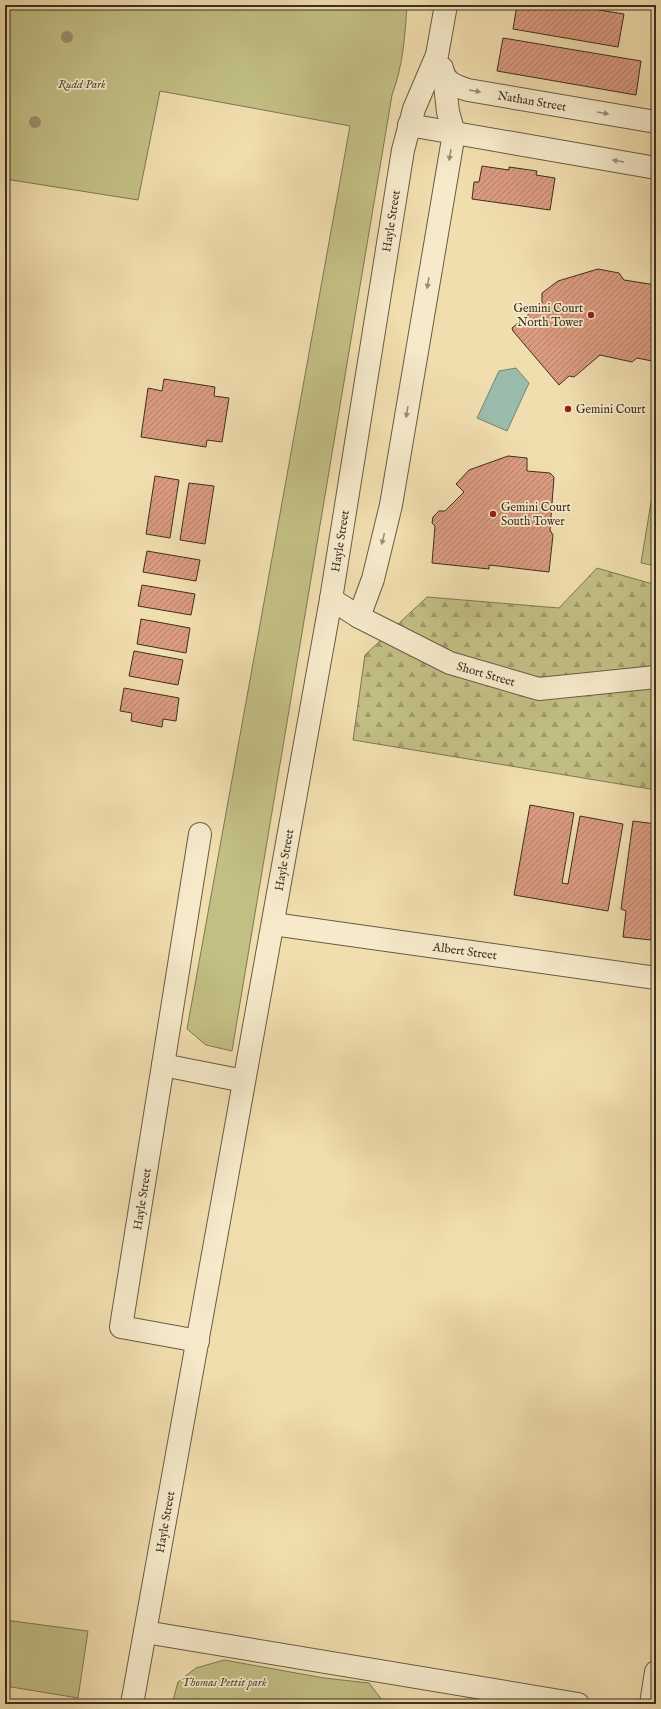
<svg xmlns="http://www.w3.org/2000/svg" width="661" height="1709" font-family="'IM FELL English',serif">
	<style>
		.forest { fill: url(#forest-firs); stroke: #7e7853 }
		.park { fill: #c2bf85; stroke: #7e7853 }
		.water { fill: #9bbcac; stroke: #758474 }
		.building { fill: url(#building-hatch); stroke: #3b3021 }
		.lines { fill: none; stroke-linecap: round; stroke-linejoin: round }
		.minor-casing { stroke: #685c44; stroke-width: 24 }
		.minor { stroke: #f6eacb; stroke-width: 22 }
		.tree { fill: #9c8e6c }
		.oneway { fill: #988d76 }
		.poi-dot { fill: #8f2418; stroke: #f6eacb; stroke-width: 1.5 }
		.labels { text-anchor: middle; stroke-width: 3.5; stroke-linejoin: round; paint-order: stroke }
		.park-label { font-size: 12px; font-style: italic; fill: #564d35; stroke: #f6eacb }
		.street-label { font-size: 12px; fill: #3b3021; stroke: #f6eacb }
		.poi-label { font-size: 12px; fill: #3b3021; stroke: #f6eacb; text-anchor: start }
	</style>
	<defs>
		<pattern id="forest-firs" width="22" height="20" patternUnits="userSpaceOnUse"><rect width="22" height="20" fill="#c2bf85"/><path d="M5 1l3.5 6h-7zM16 11l3.5 6h-7z" fill="#9f9c6c"/></pattern>
		<pattern id="building-hatch" width="6" height="6" patternUnits="userSpaceOnUse"><rect width="6" height="6" fill="#db9b80"/><path d="M-1 1l2-2M0 6l6-6M5 7l2-2" fill="none" stroke="#b37f68"/></pattern>
	</defs>
	<rect width="100%" height="100%" fill="#f1deaf"/>
	<filter id="stains"><feTurbulence type="fractalNoise" baseFrequency=".005" numOctaves="4"/><feColorMatrix values="0 0 0 0 .2 0 0 0 0 .09 0 0 0 0 .02 0 0 0 .5 -.17"/></filter>
	<radialGradient id="worn" r=".72"><stop offset=".6" stop-color="#630" stop-opacity="0"/><stop offset="1" stop-color="#630" stop-opacity=".3"/></radialGradient>
	<polygon class="forest" points="597,568 656,585 656,790 353,740 365,655 427,597 559,608"/>
	<g class="park">
		<path d="M5,5H407C405,36 403,66 392,95L232,1051L206,1045L187,1029L350,126L160,91L138,200L5,179Z"/>
		<polygon points="656,472 656,566 641,563"/>
		<polygon points="5,1620 88,1631 78,1698 5,1686"/>
		<polygon points="224,1660 324,1678 369,1683 385,1704 172,1704 178,1682 196,1668"/>
	</g>
	<polygon class="water" points="516,368 529,383 507,431 477,418 499,371"/>
	<g class="building">
		<polygon points="517,5 568,5 624,14 618,47 513,29"/>
		<polygon points="624,5 654,5 653,10"/>
		<polygon points="503,38 641,61 636,95 497,71"/>
		<polygon points="482,166 509,170 509,167 537,171 536,175 555,178 550,210 472,199 474,182 479,182"/>
		<polygon points="598,269 619,273 624,280 656,285 656,336 652,361 637,358 632,362 600,355 574,377 569,376 559,385 513,331 512,328 542,303 542,293 558,281"/>
		<polygon points="164,379 215,387 214,396 229,398 222,442 207,440 206,447 141,437 148,388 162,391"/>
		<polygon points="508,456 527,458 527,471 550,473 554,477 550,530 553,535 549,572 489,565 489,569 432,563 435,526 432,523 433,517 439,511 445,511 464,492 456,484 469,470"/>
		<polygon points="155,476 179,480 170,538 146,534"/>
		<polygon points="189,483 214,486 205,544 180,540"/>
		<polygon points="147,551 200,560 196,581 143,572"/>
		<polygon points="142,585 195,594 191,615 138,606"/>
		<polygon points="141,619 190,628 186,653 137,644"/>
		<polygon points="134,651 183,660 178,685 129,676"/>
		<polygon points="124,688 179,698 176,721 163,719 162,727 131,721 132,713 120,711"/>
		<polygon points="530,805 574,813 562,883 568,884 580,816 623,824 608,911 514,895"/>
		<polygon points="633,821 656,824 656,901 651,940 623,937 626,911 621,909"/>
	</g>
	<g class="lines">
		<g class="minor-casing">
			<g id="minor">
				<path d="M442,68C444,82 455,86 468,90L656,122"/>
				<polyline points="409,125 656,168"/>
				<polyline points="331,599 359,617 450,663 539,689 656,677"/>
				<polyline points="359,617 373,579 391,505 454,133 448,112 444,76"/>
				<polyline points="273,924 656,978"/>
				<polyline points="163,1065 244,1081"/>
				<polyline points="198,1341 121,1327 200,834"/>
				<polyline points="145,1632 578,1704"/>
				<polyline points="132,1704 331,599 403,150 414,109 437,55 446,5"/>
				<polyline points="651,1704 656,1672"/>
			</g>
		</g>
		<use href="#minor" class="minor"/>
	</g>
	<g class="tree">
		<circle cx="67" cy="37" r="6"/>
		<circle cx="35" cy="122" r="6"/>
	</g>
	<defs><path id="oneway-solid" d="M-6-.8H1V-3.2L6.5 0L1 3.2V.8H-6Z"/></defs>
	<g class="oneway">
		<use href="#oneway-solid" transform="translate(475 91) rotate(10)"/>
		<use href="#oneway-solid" transform="translate(603 113) rotate(10)"/>
		<use href="#oneway-solid" transform="translate(450 155) rotate(100)"/>
		<use href="#oneway-solid" transform="translate(618 161) rotate(-170)"/>
		<use href="#oneway-solid" transform="translate(428 283) rotate(100)"/>
		<use href="#oneway-solid" transform="translate(407 412) rotate(99)"/>
		<use href="#oneway-solid" transform="translate(383 539) rotate(104)"/>
	</g>
	<g class="poi-dot">
		<circle cx="591" cy="315" r="4"/>
		<circle cx="568" cy="409" r="4"/>
		<circle cx="493" cy="514" r="4"/>
	</g>
	<g class="labels">
		<g class="park-label">
			<text x="82" y="88">Rudd Park</text>
			<text x="224" y="1686">Thomas Pettit park</text>
		</g>
		<g class="street-label">
			<text transform="translate(532 101) rotate(10)" y="4">Nathan Street</text>
			<text transform="translate(391 221) rotate(-81)" y="4">Hayle Street</text>
			<text transform="translate(340 541) rotate(-81)" y="4">Hayle Street</text>
			<text transform="translate(486 674) rotate(16)" y="4">Short Street</text>
			<text transform="translate(284 860) rotate(-80)" y="4">Hayle Street</text>
			<text transform="translate(465 951) rotate(8)" y="4">Albert Street</text>
			<text transform="translate(142 1199) rotate(-81)" y="4">Hayle Street</text>
			<text transform="translate(165 1522) rotate(-80)" y="4">Hayle Street</text>
		</g>
		<g class="poi-label">
			<text x="583" y="312" text-anchor="end">Gemini Court<tspan x="583" dy="14">North Tower</tspan></text>
			<text x="576" y="413">Gemini Court</text>
			<text x="501" y="511">Gemini Court<tspan x="501" dy="14">South Tower</tspan></text>
		</g>
	</g>
	<rect width="661" height="1709" fill="none" stroke="#f1deaf" stroke-width="20"/>
	<rect x="6" y="6" width="649" height="1697" fill="none" stroke="#3b3021" stroke-width="2"/>
	<rect x="10" y="10" width="641" height="1689" fill="none" stroke="#3b3021"/>
	<rect width="100%" height="100%" filter="url(#stains)"/>
	<rect width="100%" height="100%" fill="url(#worn)"/>
</svg>
